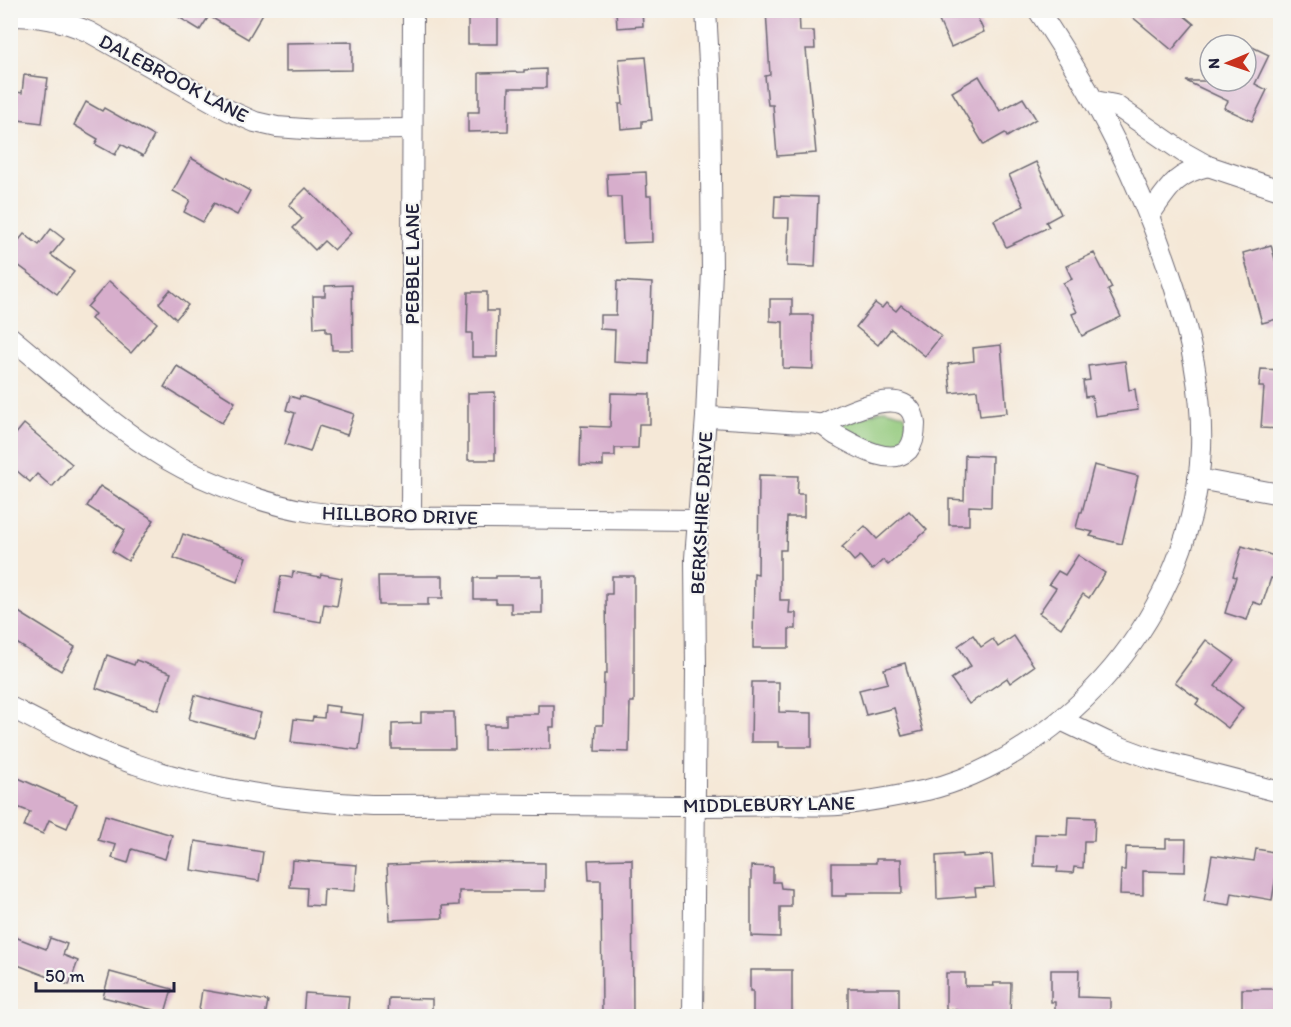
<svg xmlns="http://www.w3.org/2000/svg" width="1291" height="1027" font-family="Itim,sans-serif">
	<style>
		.green { fill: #93c97c; stroke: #5a765c; stroke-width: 1.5 }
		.building { fill: #d7aecc }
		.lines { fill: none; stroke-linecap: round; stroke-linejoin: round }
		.minor-casing { stroke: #6c6772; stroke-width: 22 }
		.minor { stroke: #fff; stroke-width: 20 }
		.labels { text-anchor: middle; stroke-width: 4.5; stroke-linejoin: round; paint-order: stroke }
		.street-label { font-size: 20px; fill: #22223b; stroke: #f6f6f2 }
	</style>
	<rect width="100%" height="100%" fill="#f6f6f2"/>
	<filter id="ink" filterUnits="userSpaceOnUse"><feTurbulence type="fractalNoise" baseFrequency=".0167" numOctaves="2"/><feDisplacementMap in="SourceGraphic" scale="12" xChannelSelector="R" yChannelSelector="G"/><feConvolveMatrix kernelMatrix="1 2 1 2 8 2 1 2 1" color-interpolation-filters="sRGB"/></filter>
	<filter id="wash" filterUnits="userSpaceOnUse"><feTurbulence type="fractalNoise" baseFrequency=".008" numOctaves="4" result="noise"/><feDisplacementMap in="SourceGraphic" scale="24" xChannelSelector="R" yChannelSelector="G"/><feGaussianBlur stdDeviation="1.35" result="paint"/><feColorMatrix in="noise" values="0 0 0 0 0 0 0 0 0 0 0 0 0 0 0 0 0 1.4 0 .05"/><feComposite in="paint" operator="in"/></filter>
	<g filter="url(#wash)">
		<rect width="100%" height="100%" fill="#f5e8d7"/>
		<polygon class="green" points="885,409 904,414 909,428 900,446 884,449 841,428 841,424"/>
		<g id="blocks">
			<g class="building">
				<polygon points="167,10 265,10 248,39 209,16 200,30"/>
				<rect x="468" y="10" width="30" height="34"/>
				<polygon points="616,10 642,10 643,26 617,28"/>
				<polygon points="766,10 799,10 800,31 814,31 815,49 806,49 816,153 777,156 773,105 768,105 765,76 770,75"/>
				<polygon points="934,10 974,10 984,32 951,47"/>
				<polygon points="1124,10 1177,10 1194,24 1172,50"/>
				<polygon points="352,42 352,70 286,71 286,43"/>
				<polygon points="1246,44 1269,55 1255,84 1267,90 1252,121 1224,108 1228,101 1186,81 1246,81"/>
				<polygon points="646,57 652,120 642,121 642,127 621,129 619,104 623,104 619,59"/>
				<polygon points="546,69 546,88 509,88 508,131 468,132 468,112 479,112 479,73 524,72 524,70"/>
				<polygon points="24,75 48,78 42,123 10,119 10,91 22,93"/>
				<polygon points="979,76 1000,111 1023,98 1036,119 1007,137 1005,133 984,145 952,92"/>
				<polygon points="86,102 102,111 104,108 154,136 143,156 121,144 115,155 95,144 98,139 74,125"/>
				<polygon points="191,158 250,191 237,215 214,203 203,222 184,212 190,200 173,191"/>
				<polygon points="1036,162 1061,214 1046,222 1049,227 1006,247 994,220 1024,206 1009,175"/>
				<polygon points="646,172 647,196 651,196 652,242 623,243 621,197 608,197 607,174"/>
				<polygon points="306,188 351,233 334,250 324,241 315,250 293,228 302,219 289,205"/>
				<polygon points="775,196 818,197 815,267 787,266 789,218 774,218"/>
				<polygon points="51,229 64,239 51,255 74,272 57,294 10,259 10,251 24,234 39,245"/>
				<polygon points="1271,245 1281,281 1281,318 1262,323 1243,253"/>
				<polygon points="1094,253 1112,288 1108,290 1121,317 1082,336 1072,314 1077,312 1063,283 1072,279 1066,266"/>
				<polygon points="109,281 157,323 131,353 91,319 95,314 87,307"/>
				<polygon points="617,281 652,283 649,364 614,362 615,330 600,329 600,315 616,315"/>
				<polygon points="352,285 353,350 332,350 331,332 326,332 326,327 314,328 313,296 325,296 325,286"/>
				<polygon points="170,290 188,305 176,319 159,303"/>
				<polygon points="468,292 487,292 487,311 498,311 497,357 472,357 472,333 467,333"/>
				<polygon points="770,299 792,299 792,315 813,315 813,369 783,368 783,322 770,321"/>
				<polygon points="875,303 882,308 886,303 896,311 901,305 941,336 925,356 891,329 878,345 856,327"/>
				<polygon points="1001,345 1007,413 980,416 977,390 951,393 948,364 974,361 973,348"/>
				<polygon points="1125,361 1129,390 1135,389 1138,410 1095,416 1092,396 1085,397 1083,381 1090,380 1088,366"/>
				<polygon points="177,366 235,402 222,423 164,387"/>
				<polygon points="1261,369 1281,370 1281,429 1261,428 1264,387 1259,387"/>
				<polygon points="495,392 495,460 468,460 468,393"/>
				<polygon points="611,393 650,394 650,424 639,424 638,448 615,448 615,456 603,456 603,466 580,465 581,426 610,427"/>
				<polygon points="290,396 299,399 300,396 354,414 347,435 319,426 310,452 285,444 295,413 286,410"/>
				<polygon points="24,424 72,464 52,487 37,474 30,482 10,465 10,441"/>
				<polygon points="965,455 992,456 991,507 969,506 969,525 949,525 949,499 964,500"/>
				<polygon points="1094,465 1138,476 1122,544 1090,536 1093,532 1076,528 1080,512 1082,512"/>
				<polygon points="759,475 798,476 797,494 804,494 804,517 787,517 786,550 780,550 780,600 790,600 789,613 796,613 796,629 789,629 789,648 753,648 754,573 758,574"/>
				<polygon points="100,486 154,520 128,561 112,551 125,530 87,506"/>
				<polygon points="909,511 927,530 888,565 883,560 872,570 860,556 854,561 842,547 865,526 877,539"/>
				<polygon points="183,534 246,557 237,582 174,558"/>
				<polygon points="1242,546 1281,558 1281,568 1277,580 1271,578 1262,605 1253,602 1247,620 1225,613 1236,577 1233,576"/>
				<polygon points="1078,555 1105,573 1089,598 1083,594 1061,628 1039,613 1056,588 1049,584 1058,571 1065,575"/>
				<polygon points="293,572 320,577 321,574 342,578 337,606 324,604 321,622 275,614 281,576 292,578"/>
				<polygon points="378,576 443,576 443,598 428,598 428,605 379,605"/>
				<polygon points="496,576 542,576 542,613 511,613 511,603 496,603 496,599 474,599 474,578 496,578"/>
				<polygon points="612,576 634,576 634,702 630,702 629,752 595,751 596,725 603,725 604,674 607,674 606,594 612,594"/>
				<polygon points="17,611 75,647 61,671 10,639 10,621"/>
				<polygon points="973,635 981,647 993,639 998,647 1014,636 1034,666 1010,683 1007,678 969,704 951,679 971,666 958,646"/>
				<polygon points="1206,640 1234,660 1215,686 1243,708 1228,728 1196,704 1199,700 1175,682"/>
				<polygon points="107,655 134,665 136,660 171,673 158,710 96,688"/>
				<polygon points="905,663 923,731 902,736 894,708 866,715 859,690 888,683 884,669"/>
				<polygon points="752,682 779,682 779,712 812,713 812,747 779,747 779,742 751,742"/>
				<polygon points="195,695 261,713 254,737 189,719"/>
				<polygon points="325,705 340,707 339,712 363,715 359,750 291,742 294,719 312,721 313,717 324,718"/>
				<polygon points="538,705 554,705 554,727 550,727 550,749 484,750 484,725 506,725 506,714 538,714"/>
				<polygon points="421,712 454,712 455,749 392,749 392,724 421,723"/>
				<polygon points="16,777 77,804 67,828 49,820 43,834 24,826 30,812 10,804 10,790"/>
				<polygon points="105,815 172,835 165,859 132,849 128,863 112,858 116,845 98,840"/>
				<polygon points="1068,817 1095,818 1094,841 1084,841 1083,868 1074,867 1073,873 1057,872 1058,867 1034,866 1035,834 1067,835"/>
				<polygon points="1166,839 1186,839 1185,872 1143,871 1143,895 1120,894 1121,870 1125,870 1126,847 1166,848"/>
				<polygon points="195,841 263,852 259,881 191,870"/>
				<polygon points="1256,849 1280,853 1272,900 1232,893 1230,905 1204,901 1212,855 1254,861"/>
				<polygon points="962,854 962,857 992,855 994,887 975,888 976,896 937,899 936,856"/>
				<polygon points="632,859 633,1017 602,1017 601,880 589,880 588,860"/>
				<polygon points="876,859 901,859 902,893 847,893 847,896 832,896 832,863 876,863"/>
				<polygon points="292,860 357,865 355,891 324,889 323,906 306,905 307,888 290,887"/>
				<polygon points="458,862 545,863 545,891 459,891 459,905 442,906 443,918 390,920 387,865"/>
				<polygon points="751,866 773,867 773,882 780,882 781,888 791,889 791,907 780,907 780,937 751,936"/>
				<polygon points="15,937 46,949 50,938 67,944 63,955 78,961 69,985 10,962 10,948"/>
				<polygon points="750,970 792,970 792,1017 753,1017 753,991 750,991"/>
				<polygon points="1051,970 1079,970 1078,997 1110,998 1110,1017 1055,1017 1055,1002 1051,1002"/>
				<polygon points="110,972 172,989 165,1013 103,997"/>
				<polygon points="946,973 965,973 965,986 994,986 993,983 1011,983 1010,1017 955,1017 956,1010 946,1010"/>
				<rect x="848" y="988" width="51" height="29"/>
				<rect x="1242" y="989" width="39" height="28"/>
				<polygon points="202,990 268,1001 265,1017 198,1017"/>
				<polygon points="305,993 349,996 347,1017 303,1017"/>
				<polygon points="389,998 432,999 432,1017 388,1017"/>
			</g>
		</g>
	</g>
	<g filter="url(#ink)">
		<use href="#blocks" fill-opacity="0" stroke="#6c6772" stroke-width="1.5"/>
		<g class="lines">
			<g class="minor-casing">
				<g id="minor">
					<path d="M10,16C40,16 62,20 89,32L228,110L255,122L277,127L317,130L411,129"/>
					<polyline points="1095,101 1115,105 1183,152 1208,166 1280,190"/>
					<path d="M1149,216C1168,189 1174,174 1208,166"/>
					<path d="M10,337C61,379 111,425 168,460C207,483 267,505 312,512C369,520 427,517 484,518C556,518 627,519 698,520"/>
					<path d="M706,417C733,418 761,420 788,422C798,423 811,422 821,425C826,426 831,432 836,435C853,444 890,468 908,450C914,443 915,432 915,424C911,378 842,415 821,425"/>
					<polyline points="1198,479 1280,494"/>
					<polyline points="411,518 413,10"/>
					<path d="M10,707C51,728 92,750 135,764C211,791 292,801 372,805C472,804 573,805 673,806C711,806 748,806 786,805C803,805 821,806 838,805C868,802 898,796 927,790C998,773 1067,723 1113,668C1164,607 1198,528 1201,448C1203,393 1191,338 1174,286C1141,183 1098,100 1038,10"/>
					<polyline points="1061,720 1107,742 1153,759 1280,792"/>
					<polyline points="693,1016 696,669 695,558 706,417 712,270 710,80 706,10"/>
				</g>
			</g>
			<use href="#minor" class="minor"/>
		</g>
	</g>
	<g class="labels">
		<g class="street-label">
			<text transform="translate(174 78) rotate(28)" y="7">DALEBROOK LANE</text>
			<text transform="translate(412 264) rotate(-90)" y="7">PEBBLE LANE</text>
			<text transform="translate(701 513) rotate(-87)" y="7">BERKSHIRE DRIVE</text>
			<text transform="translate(400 515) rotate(2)" y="7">HILLBORO DRIVE</text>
			<text transform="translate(769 804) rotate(-1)" y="7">MIDDLEBURY LANE</text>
		</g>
	</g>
	<rect width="1291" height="1027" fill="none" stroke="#f6f6f2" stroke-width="36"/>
	<g transform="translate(1228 63) rotate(268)"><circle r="28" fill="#f6f6f2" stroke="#a1a1a9" stroke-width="1.5"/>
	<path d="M0-4.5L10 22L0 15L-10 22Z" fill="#c8321e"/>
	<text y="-9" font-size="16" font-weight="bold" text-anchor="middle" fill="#22223b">N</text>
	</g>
	<path d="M36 982v9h138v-9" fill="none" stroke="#22223b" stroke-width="3"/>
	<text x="45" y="982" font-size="18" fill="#22223b" stroke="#f6f6f2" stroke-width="4.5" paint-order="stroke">50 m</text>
</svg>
